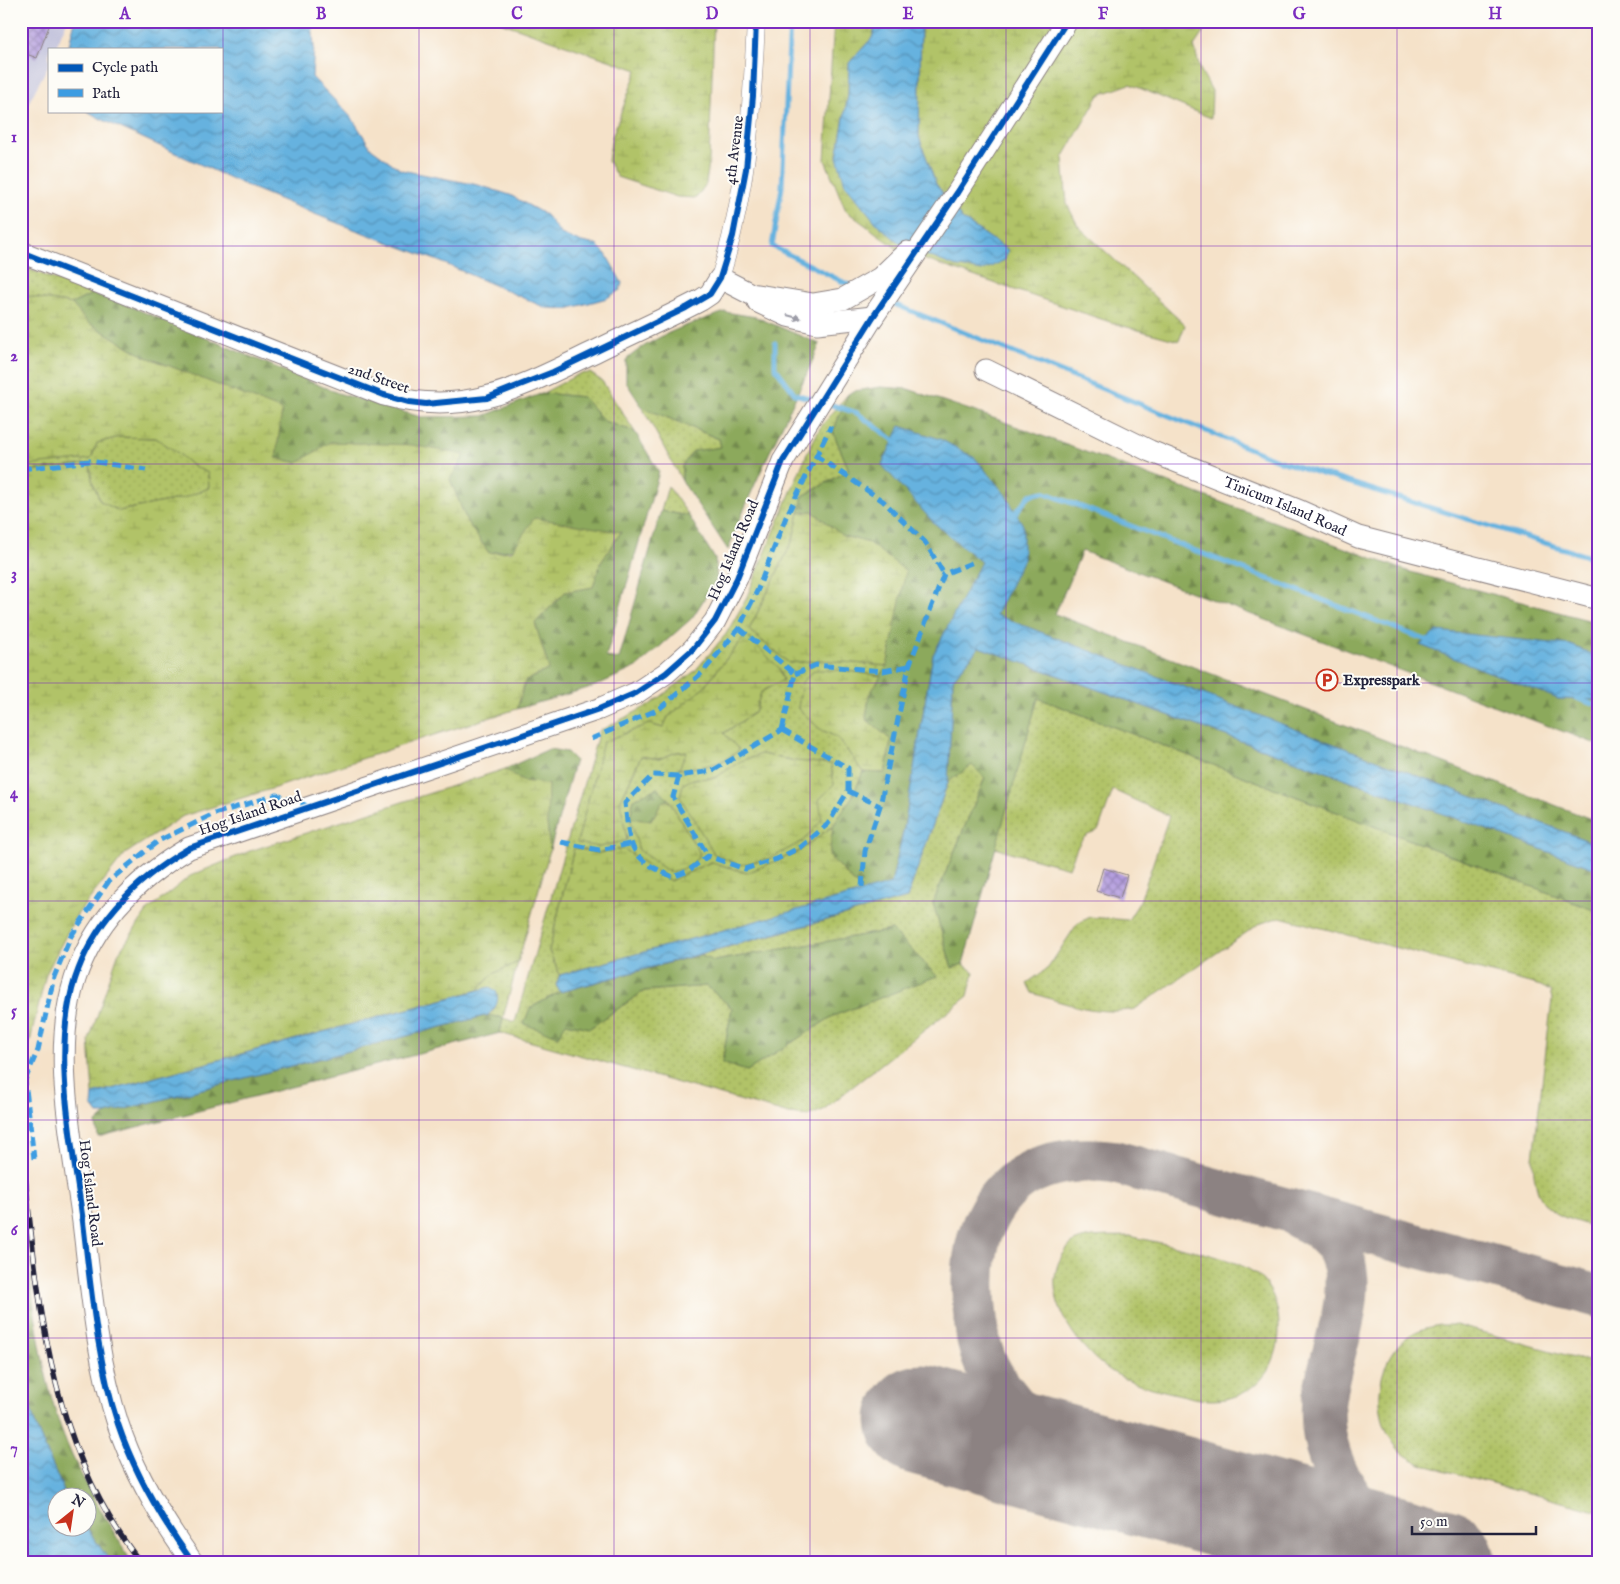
<svg xmlns="http://www.w3.org/2000/svg" width="1620" height="1584" font-family="'IM FELL English',serif">
	<style>
		.industrial { fill: #c2c2dc }
		.grass { fill: url(#grass-dots); stroke: #6a7251; fill-rule: evenodd }
		.forest { fill: url(#forest-firs); stroke: #57664c }
		.wetland { fill: url(#wetland-marsh); stroke: #6a7251 }
		.water { fill: url(#water-waves); stroke: #446a8d }
		.lines { fill: none; stroke-linecap: round; stroke-linejoin: round }
		.stream { stroke: #66b2df; stroke-width: 5 }
		.taxiway { stroke: #8c8282; stroke-width: 44 }
		.runway { stroke: #8c8282; stroke-width: 111 }
		.building { fill: url(#building-cross-hatch) }
		.minor-casing { stroke: #8c8282; stroke-width: 19 }
		.tertiary-casing { stroke: #8c8282; stroke-width: 23 }
		.minor { stroke: #fff; stroke-width: 18 }
		.tertiary { stroke: #fff; stroke-width: 21 }
		.rail-casing { stroke: #22223b; stroke-width: 5.5 }
		.rail { stroke: #fdfcf7; stroke-width: 4; stroke-dasharray: 11; stroke-linecap: butt }
		.quiet { stroke: #3c9ce2; stroke-width: 5; stroke-dasharray: 10 5; stroke-linecap: butt }
		.cycleway-casing { stroke: #fdfcf7; stroke-width: 9 }
		.cycleway { stroke: #0057b8; stroke-width: 6 }
		.oneway { fill: #9c9ca7 }
		.grid { fill: none; stroke: #7b2cbf; stroke-width: 1; stroke-opacity: 0.55 }
		.labels { text-anchor: middle; stroke-width: 4; stroke-linejoin: round; paint-order: stroke }
		.street-label { font-size: 15px; fill: #22223b; stroke: #fdfcf7 }
		.poi-label { font-size: 15px; font-weight: bold; fill: #22223b; stroke: #fdfcf7; text-anchor: start }
		.neatline { fill: none; stroke: #7b2cbf; stroke-width: 2 }
		.grid-label { font-size: 16px; text-anchor: middle; font-weight: bold; fill: #7b2cbf }
	</style>
	<defs>
		<pattern id="grass-dots" width="8" height="8" patternUnits="userSpaceOnUse" patternTransform="scale(1.25)"><rect width="8" height="8" fill="#b1c367"/><path d="M2 2h.1M6 6h.1" fill="none" stroke="#98a75a" stroke-width="1.8" stroke-linecap="round"/></pattern>
		<pattern id="forest-firs" width="22" height="20" patternUnits="userSpaceOnUse" patternTransform="scale(1.25)"><rect width="22" height="20" fill="#8ca95c"/><path d="M5 1l3.5 6h-7zM16 11l3.5 6h-7z" fill="#72894d"/></pattern>
		<pattern id="wetland-marsh" width="20" height="14" patternUnits="userSpaceOnUse" patternTransform="scale(1.25)"><rect width="20" height="14" fill="#b1c367"/><path d="M1 5h8M5 5V1M11 12h8M15 12V8" fill="none" stroke="#98a75a"/></pattern>
		<pattern id="water-waves" width="16" height="10" patternUnits="userSpaceOnUse" patternTransform="scale(1.25)"><rect width="16" height="10" fill="#66b2df"/><path d="M0 5q4-4 8 0t8 0" fill="none" stroke="#5490b6"/></pattern>
		<pattern id="building-cross-hatch" width="8" height="8" patternUnits="userSpaceOnUse" patternTransform="scale(1.25)"><rect width="8" height="8" fill="#b59fdf"/><path d="M0 0l8 8M0 8l8-8" fill="none" stroke="#9381b6"/></pattern>
	</defs>
	<rect width="100%" height="100%" fill="#fdfcf7"/>
	<filter id="ink" filterUnits="userSpaceOnUse"><feTurbulence type="fractalNoise" baseFrequency=".02" numOctaves="2"/><feDisplacementMap in="SourceGraphic" scale="10" xChannelSelector="R" yChannelSelector="G"/><feConvolveMatrix kernelMatrix="1 2 1 2 8 2 1 2 1" color-interpolation-filters="sRGB"/></filter>
	<filter id="wash" filterUnits="userSpaceOnUse"><feTurbulence type="fractalNoise" baseFrequency=".0096" numOctaves="4" result="noise"/><feDisplacementMap in="SourceGraphic" scale="20" xChannelSelector="R" yChannelSelector="G"/><feGaussianBlur stdDeviation="1.12" result="paint"/><feColorMatrix in="noise" values="0 0 0 0 0 0 0 0 0 0 0 0 0 0 0 0 0 1.4 0 .05"/><feComposite in="paint" operator="in"/></filter>
	<g filter="url(#wash)">
		<rect width="100%" height="100%" fill="#f5e2c9"/>
		<polygon class="industrial" points="21,21 67,21 55,49 49,49 49,64 21,117"/>
		<g class="grass">
			<polygon points="21,266 92,294 72,304 21,295"/>
			<polygon points="590,373 602,381 635,432 604,421 583,397 543,393 579,374"/>
			<path d="M848,394L833,432L849,470L803,496L793,540L749,630L789,663L821,660L887,666L881,676L842,670L820,729L838,738L863,772L852,797L833,826L798,852L747,873L711,862L670,881L624,849L599,853L574,848L549,951L560,975L556,985L560,992L530,1008L566,1023L590,1028L644,991L707,986L732,1008L722,1063L747,1071L833,1016L936,976L892,930L714,961L699,955L907,898L948,782L972,764L985,778L933,903L952,968L963,964L974,972L968,996L823,1110L808,1116L789,1114L500,1033L503,1018L488,1015L496,1007L478,990L493,974L518,962L503,1018L515,1022L599,731L651,704L695,671L726,634L745,601L808,451L820,428ZM746,635L761,692L755,712L723,734L739,750C721,765 702,767 680,769L688,751L676,752L659,759L641,756L620,802L649,724L663,728L668,717L701,690ZM761,754L795,761L680,797L693,779L715,778ZM634,799L669,800L700,854L630,818Z"/>
			<polygon points="642,407 719,439 721,447 682,466 682,481"/>
			<polygon points="119,437 156,438 178,453 193,466 208,473 209,488 184,498 119,511 100,501 92,480 90,464 21,472 21,466 29,464 91,459 97,443"/>
			<polygon points="668,486 689,516 661,511"/>
			<path d="M1038,698L1599,912V1228C1552,1215 1534,1211 1533,1158L1552,999L1550,991L1541,986L1280,917L1259,924L1135,1009C1098,1016 1067,1004 1032,993L1027,983L1048,968L1077,924L1090,917L1128,920L1140,901L1169,816L1113,790L1099,829C1095,833 1093,833 1088,835C1078,839 1073,859 1069,868L995,848Z"/>
			<polygon points="21,982 28,1050 21,1075"/>
			<path d="M1130,1236C1161,1244 1232,1255 1256,1274C1272,1287 1279,1306 1279,1327C1280,1379 1240,1410 1190,1397C1161,1390 1129,1385 1105,1367C1076,1345 1039,1294 1062,1256C1065,1252 1069,1245 1074,1242C1090,1234 1112,1237 1130,1236Z"/>
			<path d="M1440,1325H1456L1599,1364V1512L1421,1464C1414,1460 1407,1457 1401,1452C1370,1421 1373,1360 1410,1335C1419,1329 1430,1327 1440,1325Z"/>
		</g>
		<g class="forest">
			<polygon points="92,294 115,300 338,393 421,417 483,416 543,393 583,397 604,421 635,432 659,472 606,657 619,659 661,511 689,516 715,559 717,579 692,618 637,667 595,686 517,709 525,681 549,669 535,623 565,592 593,587 600,564 621,532 489,553 467,522 450,479 464,456 331,442 298,463 276,458 281,410 144,356 87,322 72,304"/>
			<path d="M725,312L756,317L820,344C790,413 754,479 728,550L682,481V466L693,451L721,447L719,439L642,407L626,382V360C654,335 690,324 725,312Z"/>
			<polygon points="881,387 908,389 999,420 1407,571 1599,623 1599,657 1571,645 1558,699 1599,700 1599,745 1082,551 1055,614 1599,822 1599,845 995,615 1023,559 933,522 982,562 933,655 904,828 891,885 863,892 829,856 833,826 852,797 863,772 885,773 891,740 866,719 869,695 887,666 869,543 843,536 812,511 799,513 803,496 849,470 833,432 848,394 854,391"/>
			<polygon points="979,647 1599,870 1599,912 1038,698 963,964 952,968 933,903 985,778 972,765 948,782 953,679"/>
			<polygon points="549,749 567,752 575,760 550,850 547,824 522,781 505,769"/>
			<polygon points="657,788 669,800 663,801 651,821 630,818 634,799"/>
			<polygon points="892,930 937,976 833,1016 747,1071 722,1063 732,1008 707,986 644,991 590,1028 566,1023 558,1036 524,1024 530,1008 560,992 699,955 714,961"/>
			<polygon points="488,1015 503,1018 500,1033 98,1137 96,1123 106,1114"/>
			<path d="M21,1207C32,1283 37,1367 65,1439C82,1482 109,1523 132,1563H111L86,1527L88,1496H66L36,1427L21,1372Z"/>
		</g>
		<g class="wetland">
			<polygon points="497,21 714,21 709,162 706,184 696,198 677,197 617,177 608,161 612,137 637,70"/>
			<polygon points="834,21 877,21 872,38 849,63 848,95 837,157 1008,250 962,219 936,184 919,137 921,21 1218,21 1206,28 1194,46 1200,69 1212,91 1211,118 1130,84 1099,95 1063,158 1067,204 1078,226 1185,325 1179,341 1116,324 902,252 846,211 825,160"/>
			<polygon points="21,295 72,304 87,322 144,356 282,410 276,458 298,463 330,442 412,445 465,455 450,479 467,522 489,553 512,551 534,518 621,532 600,564 593,587 565,592 535,623 549,669 525,681 517,709 421,739 281,786 183,816 125,854 76,916 46,974 28,1050 21,982 21,472 90,464 92,480 100,501 119,511 184,498 209,488 208,473 193,466 178,453 156,438 119,437 97,443 91,459 21,466"/>
			<polygon points="812,511 843,536 869,543 906,571 887,666 821,660 789,663 749,630 793,540 799,513"/>
			<path d="M746,635L779,668L783,680L761,692L755,712L724,733L739,750C721,765 702,767 679,769L687,751L676,752L659,759L641,756L620,802L627,840L600,847L577,843L603,742L649,724L663,728L668,717L701,690Z"/>
			<polygon points="815,670 842,670 881,676 869,695 866,719 891,740 885,773 863,772 838,738 820,729 798,708 802,682"/>
			<polygon points="761,754 795,761 831,764 834,784 819,800 822,820 803,841 771,858 740,865 715,855 680,797 683,784 693,779 715,778 741,761"/>
			<polygon points="505,769 522,781 548,784 547,824 550,850 518,962 493,974 478,990 93,1094 89,1040 118,954 148,910 190,876 250,851"/>
			<polygon points="669,800 700,854 690,867 669,872 639,850 630,818 651,821 663,801"/>
			<polygon points="833,826 829,856 863,892 560,975 549,951 574,848 599,853 624,849 670,881 711,862 747,873 798,852"/>
		</g>
		<g class="water">
			<polygon points="75,21 312,21 314,47 312,77 352,118 371,148 401,170 478,185 510,195 546,215 561,234 577,241 597,245 606,254 622,283 620,290 607,298 567,309 546,308 441,262 327,219 254,189 101,119 87,111 221,111 221,49 68,49"/>
			<polygon points="877,21 921,21 919,137 936,184 962,219 1008,250 1005,260 982,271 954,266 903,246 877,224 845,184 837,157 848,95 849,63 872,38"/>
			<polygon points="900,426 940,439 975,458 1005,494 1023,525 1023,559 996,615 1599,845 1599,870 979,647 953,679 948,782 907,898 560,992 556,985 560,975 891,884 904,828 933,655 981,562 933,522 882,465"/>
			<polygon points="1437,631 1571,645 1599,657 1599,700 1558,699 1420,645"/>
			<path d="M490,987L496,991C500,1002 496,1007 488,1015L106,1114H98L92,1106L93,1094Z"/>
			<polygon points="21,1372 36,1427 66,1496 58,1496 58,1526 86,1527 111,1563 21,1563"/>
		</g>
		<g class="lines">
			<g class="stream">
				<polyline points="790,21 782,187 772,246 851,286"/>
				<polyline points="889,302 1280,461 1590,557"/>
				<polyline points="775,343 775,367 795,394 816,400"/>
				<polyline points="826,403 857,413 899,444"/>
				<polyline points="1013,516 1030,495 1043,492 1431,642"/>
				<polyline points="1576,698 1592,704"/>
			</g>
			<g class="taxiway">
				<path d="M1299,1217C1386,1252 1328,1343 1323,1406C1321,1440 1332,1471 1352,1499C1361,1513 1373,1528 1388,1538C1406,1549 1428,1555 1448,1563"/>
				<path d="M1083,1465C1046,1439 1007,1406 986,1364C977,1344 976,1323 974,1301C967,1207 1017,1149 1114,1162L1599,1296"/>
			</g>
			<polyline class="runway" points="922,1420 1440,1563"/>
		</g>
		<g id="blocks">
			<g class="building">
				<polygon points="21,21 51,21 37,58 21,52"/>
				<polygon points="1103,868 1127,875 1120,898 1096,891"/>
			</g>
		</g>
	</g>
	<g filter="url(#ink)">
		<use href="#blocks" fill-opacity="0" stroke="#8c8282" stroke-width="1"/>
		<g class="lines">
			<g class="minor-casing">
				<path id="minor" d="M720,278C747,191 752,112 756,21"/>
			</g>
			<g class="tertiary-casing">
				<g id="tertiary">
					<path d="M21,252L384,395C468,419 524,385 598,350C632,333 667,318 701,300L710,294L720,278L751,294L813,304L843,299L880,278L907,252"/>
					<polyline points="758,302 788,316 817,323 873,317"/>
					<path id="s1" d="M986,370L1150,451L1300,511L1358,537L1599,599"/>
					<path d="M193,1563C162,1520 135,1475 118,1424C97,1360 91,1289 83,1222C73,1146 51,1054 75,979C94,921 138,878 189,848L599,709L636,693L666,673L693,649L715,621L737,578L783,461L873,317L957,193L1067,21"/>
				</g>
			</g>
			<use href="#minor" class="minor"/>
			<use href="#tertiary" class="tertiary"/>
			<g class="rail-casing">
				<path id="rail" d="M21,1141C38,1289 44,1441 141,1563"/>
			</g>
			<use href="#rail" class="rail"/>
			<g class="quiet">
				<polyline points="815,455 883,501 925,542 944,574"/>
				<polyline points="21,469 90,461 146,470"/>
				<polyline points="739,628 795,674 782,730"/>
				<polyline points="795,674 816,665 883,671 909,666"/>
				<path d="M782,730L848,768V791L828,824L801,847L777,859L745,869L708,856L688,871L673,877C628,857 630,848 625,803L653,775L679,776L712,771Z"/>
				<polyline points="591,739 659,709 703,672 739,628 758,589 786,517 831,426"/>
				<polyline points="679,776 673,797 708,856"/>
				<polyline points="848,791 880,806"/>
				<polyline points="561,842 599,850 630,844"/>
				<polyline points="862,887 865,851 880,806 909,666 944,574 976,561"/>
				<polyline points="21,1047 25,1078"/>
				<polyline points="21,1078 25,1080 34,1159"/>
				<polyline points="25,1080 38,1050 54,977 71,936 109,881 158,841 214,814 277,795 308,806"/>
			</g>
			<g class="cycleway-casing">
				<g id="cycleway">
					<polyline points="21,252 384,395 409,402 426,404 487,398 553,372 686,308 710,294 720,278 733,236 746,169 753,96 756,21"/>
					<path d="M193,1563C162,1520 135,1475 118,1424C97,1360 91,1289 83,1222C73,1146 51,1054 75,979C94,921 138,878 189,848L599,709L636,693L666,673L693,649L715,621L737,578L783,461L873,317L957,193L1067,21"/>
				</g>
			</g>
			<use href="#cycleway" class="cycleway"/>
		</g>
		<defs><path id="oneway-solid" d="M-6-.8H1V-3.2L6.5 0L1 3.2V.8H-6Z" transform="scale(1.25)"/></defs>
		<use class="oneway" href="#oneway-solid" transform="translate(794 317) rotate(15)"/>
	</g>
	<path class="grid" d="M223,21V1563M419,21V1563M614,21V1563M810,21V1563M1006,21V1563M1201,21V1563M1397,21V1563M21,246H1599M21,464H1599M21,683H1599M21,901H1599M21,1120H1599M21,1338H1599"/>
	<defs>
		<g id="parking-ring" transform="scale(1.125)"><circle r="9.5" fill="#fdfcf7" stroke="#c8321e" stroke-width="1.5"/><path d="M-3.5-5.5H1a3.5 3.5 0 0 1 0 7H-1V5.5H-3.5ZM-1-3.4V-.6H.8a1.4 1.4 0 0 0 0-2.8Z" fill="#c8321e"/></g>
	</defs>
	<g fill-rule="evenodd">
		<use href="#parking-ring" x="1327" y="680"/>
	</g>
	<g class="labels">
		<g class="street-label">
			<text transform="translate(734 150) rotate(-83)" y="5">4th Avenue</text>
			<text transform="translate(379 378) rotate(19)" y="5">2nd Street</text>
			<text dy="5" stroke="none"><textPath href="#s1" startOffset="329">Tinicum Island Road</textPath></text>
			<text transform="translate(733 550) rotate(-67)" y="5">Hog Island Road</text>
			<text transform="translate(250 813) rotate(-19)" y="5">Hog Island Road</text>
			<text transform="translate(91 1193) rotate(83)" y="5">Hog Island Road</text>
		</g>
		<g class="poi-label">
			<text x="1343" y="685">Expresspark</text>
		</g>
	</g>
	<rect width="1620" height="1584" fill="none" stroke="#fdfcf7" stroke-width="55"/>
	<rect x="48" y="48" width="175" height="65" fill="#fdfcf7" stroke="#a5a5ac"/>
	<rect x="58" y="64" width="25" height="8" fill="#0057b8" stroke="#a5a5ac"/>
	<text x="92" y="72" font-size="15" fill="#22223b">Cycle path</text>
	<rect x="58" y="89" width="25" height="8" fill="#3c9ce2" stroke="#a5a5ac"/>
	<text x="92" y="98" font-size="15" fill="#22223b">Path</text>
	<g transform="translate(72 1512) rotate(30)"><circle r="24" fill="#fdfcf7" stroke="#a5a5ac"/>
	<path d="M0-4L9 19L0 12L-9 19Z" fill="#c8321e"/>
	<text y="-8" font-size="14" font-weight="bold" text-anchor="middle" fill="#22223b">N</text>
	</g>
	<path d="M1412 1526v8h124v-8" fill="none" stroke="#22223b" stroke-width="2.5"/>
	<text x="1420" y="1526" font-size="15" fill="#22223b" stroke="#fdfcf7" stroke-width="4" paint-order="stroke">50 m</text>
	<rect x="28" y="28" width="1564" height="1528" class="neatline"/>
	<g class="grid-label">
		<text x="125" y="19">A</text>
		<text x="321" y="19">B</text>
		<text x="517" y="19">C</text>
		<text x="712" y="19">D</text>
		<text x="908" y="19">E</text>
		<text x="1103" y="19">F</text>
		<text x="1299" y="19">G</text>
		<text x="1495" y="19">H</text>
		<text x="14" y="142">1</text>
		<text x="14" y="361">2</text>
		<text x="14" y="579">3</text>
		<text x="14" y="798">4</text>
		<text x="14" y="1016">5</text>
		<text x="14" y="1235">6</text>
		<text x="14" y="1453">7</text>
	</g>
</svg>
